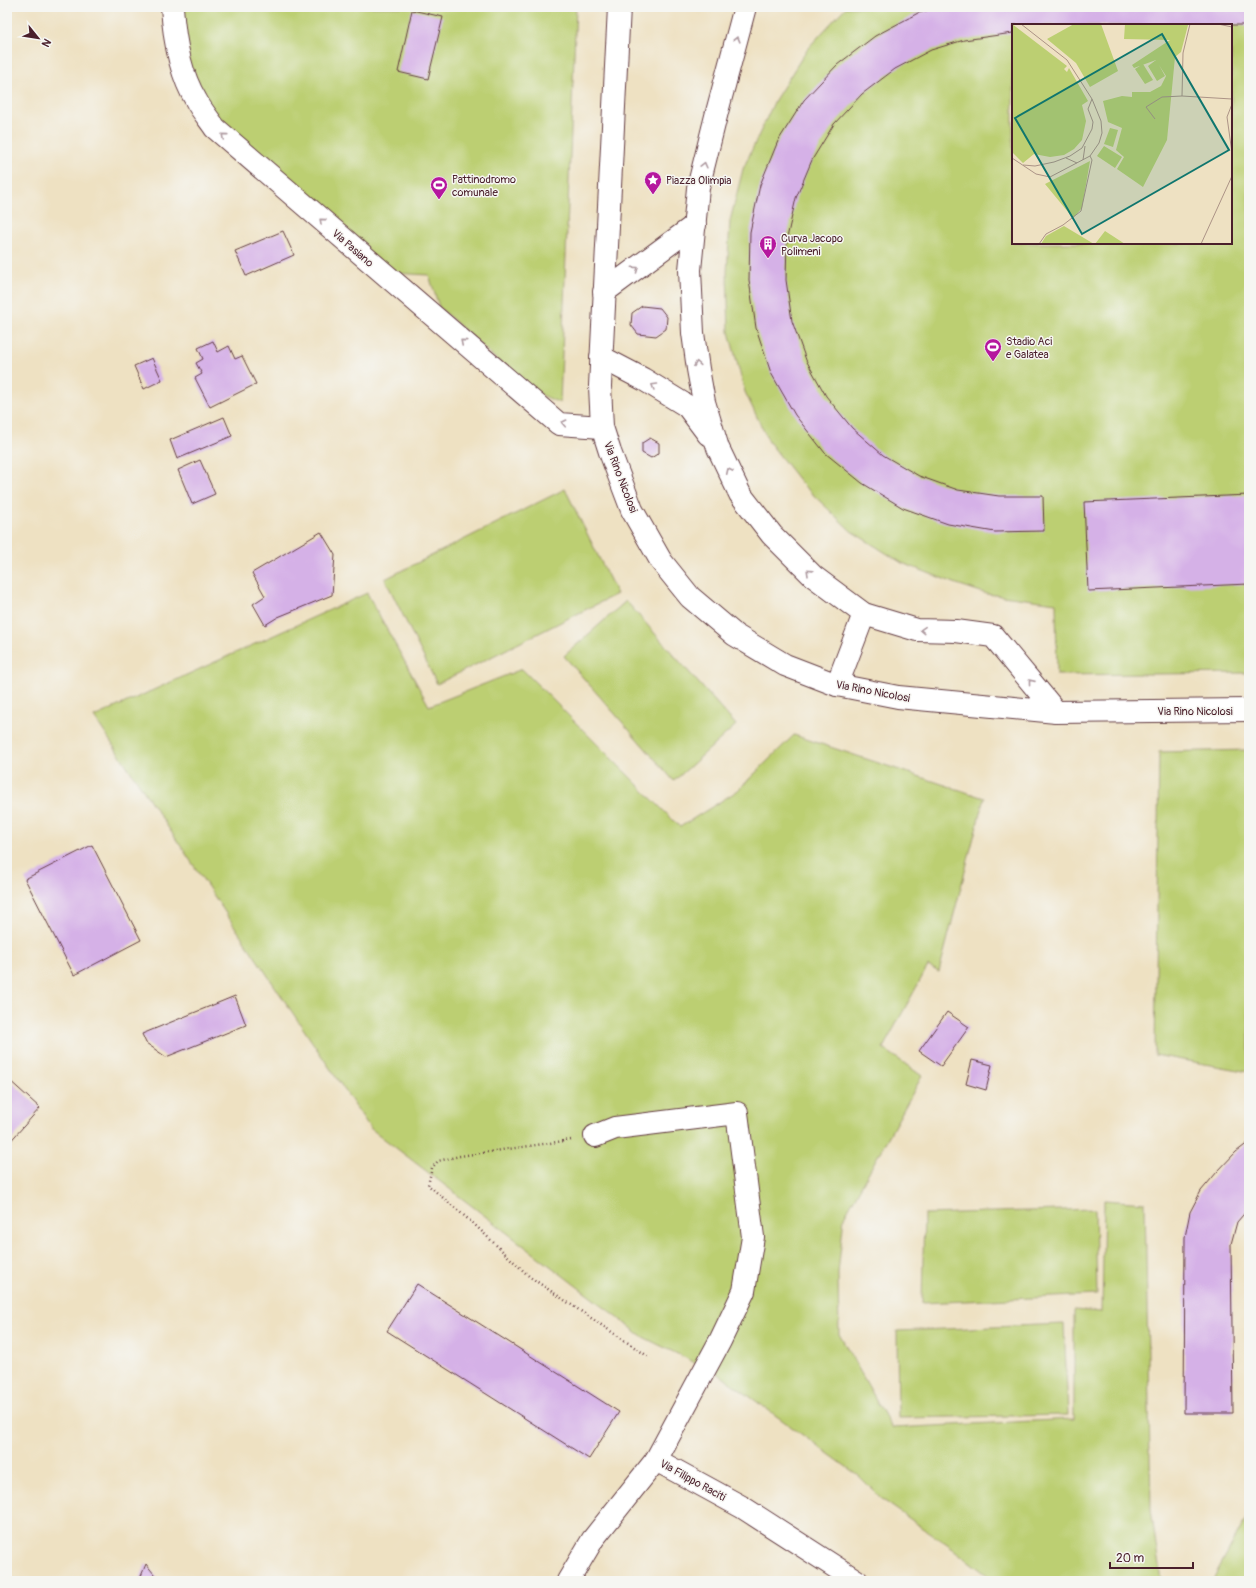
<svg xmlns="http://www.w3.org/2000/svg" width="1256" height="1588" font-family="Pangolin,sans-serif">
	<style>
		.green { fill: #bccf72; stroke: #83774e; fill-rule: evenodd }
		.building { fill: #d5b1e7 }
		.lines { fill: none; stroke-linecap: round; stroke-linejoin: round }
		.street-casing { stroke: #633c42; stroke-width: 24 }
		.path { stroke: #633c42; stroke-width: 2.5; stroke-dasharray: 1 3; stroke-linecap: butt }
		.street { stroke: #fff; stroke-width: 22 }
		.oneway { stroke: #ae9aa0 }
		.labels { text-anchor: middle; stroke-width: 3; stroke-linejoin: round; paint-order: stroke }
		.poi-label { font-size: 11px; fill: #4a1f2b; stroke: #f6f6f2; text-anchor: start }
		.street-label { font-size: 11px; fill: #4a1f2b; stroke: #f6f6f2 }
		.inset-road { fill: none; stroke: #ac9386; stroke-width: 1 }
		.view { fill: #0f766e; fill-opacity: 0.15; stroke: #0f766e; stroke-width: 2 }
		.inset-edge { fill: none; stroke: #4a1f2b; stroke-width: 2 }
	</style>
	<rect width="100%" height="100%" fill="#f6f6f2"/>
	<filter id="ink" filterUnits="userSpaceOnUse"><feTurbulence type="fractalNoise" baseFrequency=".025" numOctaves="2"/><feDisplacementMap in="SourceGraphic" scale="8" xChannelSelector="R" yChannelSelector="G"/><feConvolveMatrix kernelMatrix="1 2 1 2 8 2 1 2 1" color-interpolation-filters="sRGB"/></filter>
	<filter id="wash" filterUnits="userSpaceOnUse"><feTurbulence type="fractalNoise" baseFrequency=".012" numOctaves="4" result="noise"/><feDisplacementMap in="SourceGraphic" scale="16" xChannelSelector="R" yChannelSelector="G"/><feGaussianBlur stdDeviation="0.9" result="paint"/><feColorMatrix in="noise" values="0 0 0 0 0 0 0 0 0 0 0 0 0 0 0 0 0 1.4 0 .05"/><feComposite in="paint" operator="in"/></filter>
	<g filter="url(#wash)">
		<rect width="100%" height="100%" fill="#eee1c2"/>
		<g class="green">
			<polygon points="180,7 576,7 560,403 530,390 439,307 429,275 392,273 214,116 189,66"/>
			<path d="M846,7H1249V673L1057,675L1056,603L987,594L957,584L902,563L851,531L802,484L769,442L745,392L729,332L727,273L730,221L743,169L775,100L808,48ZM1013,25H1231V243H1013Z"/>
			<polygon points="565,489 617,594 437,684 385,579"/>
			<polygon points="367,593 429,706 522,669 680,827 737,791 794,735 984,798 939,972 928,966 883,1048 922,1076 844,1217 838,1273 839,1334 892,1428 1074,1419 1074,1310 1102,1312 1104,1200 1145,1203 1151,1509 1161,1581 995,1581 953,1549 883,1500 859,1476 720,1375 643,1337 370,1128 94,717"/>
			<polygon points="626,601 736,725 674,781 564,656"/>
			<polygon points="1249,750 1249,1072 1155,1055 1159,752"/>
			<polygon points="1095,1209 1097,1295 922,1303 924,1214"/>
			<polygon points="1064,1324 1068,1415 898,1418 897,1331"/>
			<polygon points="1249,1513 1249,1581 1212,1581"/>
		</g>
		<g id="blocks">
			<g class="building">
				<polygon points="940,7 1249,7 1249,25 1013,25 1013,33 964,40 931,50 895,69 862,94 834,124 812,160 796,198 787,238 786,280 792,321 806,360 826,396 852,428 883,455 919,476 958,490 999,496 1043,496 1044,531 995,532 948,524 903,508 862,483 825,453 795,415 771,373 756,328 749,280 750,232 760,185 778,141 804,100 837,65 875,36 918,13"/>
				<polygon points="412,10 443,17 428,79 398,72"/>
				<polygon points="283,231 294,255 246,276 235,251"/>
				<polygon points="642,306 660,308 667,317 666,329 656,336 638,334 631,325 632,313"/>
				<polygon points="213,341 218,352 229,346 235,359 242,356 256,384 210,407 195,378 202,374 196,363 203,359 198,348"/>
				<polygon points="152,358 162,380 144,389 134,366"/>
				<polygon points="224,417 232,436 177,459 170,440"/>
				<polygon points="650,438 659,443 659,453 651,458 642,453 642,443"/>
				<polygon points="200,460 215,494 192,504 178,470"/>
				<polygon points="1249,495 1249,584 1088,591 1084,502"/>
				<polygon points="321,532 335,555 332,595 278,617 265,625 253,604 265,596 252,573"/>
				<polygon points="92,845 141,940 74,975 25,879"/>
				<polygon points="235,996 246,1025 166,1057 146,1043 142,1034"/>
				<polygon points="947,1012 969,1027 941,1066 919,1051"/>
				<polygon points="972,1060 992,1065 986,1090 966,1084"/>
				<polygon points="7,1078 40,1108 7,1145"/>
				<polygon points="1249,1142 1249,1208 1237,1222 1231,1244 1233,1413 1184,1413 1185,1237 1190,1212 1201,1191 1217,1172 1236,1152"/>
				<polygon points="417,1284 619,1412 589,1459 387,1331"/>
				<polygon points="146,1564 158,1579 157,1581 139,1581"/>
			</g>
		</g>
	</g>
	<g filter="url(#ink)">
		<use href="#blocks" fill-opacity="0" stroke="#633c42" stroke-width="1"/>
		<g class="lines">
			<g class="street-casing">
				<g id="street">
					<path d="M172,7C174,37 180,74 196,100C201,110 209,119 215,128L559,424L602,427"/>
					<polyline points="619,7 600,386 602,427 610,452 632,510 661,561 690,597 735,635 785,665 837,685 898,697 1056,712 1249,710"/>
					<polyline points="745,7 717,112 698,188 690,270 693,333 698,369 704,402 718,448 740,494 772,535 813,576 864,614 917,630 956,631 993,636 1056,712"/>
					<polyline points="604,292 695,225"/>
					<polyline points="601,357 643,379 687,406 708,434"/>
					<polyline points="837,685 864,614"/>
					<polyline points="595,1136 615,1128 737,1113 753,1237 744,1291 720,1341 656,1460"/>
					<polyline points="568,1581 593,1539 656,1460 742,1507 857,1581"/>
				</g>
			</g>
			<polyline class="path" points="571,1140 460,1156 438,1161 432,1168 428,1185 475,1225 530,1277 649,1357"/>
			<use href="#street" class="street"/>
		</g>
		<defs><path id="oneway-chevron" d="M-2-3.5L2.5 0L-2 3.5" fill="none" stroke-width="1.6" stroke-linecap="round" stroke-linejoin="round"/></defs>
		<g class="oneway">
			<use href="#oneway-chevron" transform="translate(737 39) rotate(-75)"/>
			<use href="#oneway-chevron" transform="translate(224 136) rotate(-139)"/>
			<use href="#oneway-chevron" transform="translate(704 165) rotate(-76)"/>
			<use href="#oneway-chevron" transform="translate(322 221) rotate(-139)"/>
			<use href="#oneway-chevron" transform="translate(636 269) rotate(-36)"/>
			<use href="#oneway-chevron" transform="translate(463 342) rotate(-140)"/>
			<use href="#oneway-chevron" transform="translate(697 364) rotate(-99)"/>
			<use href="#oneway-chevron" transform="translate(654 386) rotate(-149)"/>
			<use href="#oneway-chevron" transform="translate(564 423) rotate(-168)"/>
			<use href="#oneway-chevron" transform="translate(729 471) rotate(-115)"/>
			<use href="#oneway-chevron" transform="translate(809 572) rotate(-136)"/>
			<use href="#oneway-chevron" transform="translate(923 630) rotate(-177)"/>
			<use href="#oneway-chevron" transform="translate(1031 682) rotate(-129)"/>
		</g>
	</g>
	<defs>
		<g id="sight-pin" transform="scale(0.9)"><path d="M0 17L-7.5 6A9.5 9.5 0 1 1 7.5 6Z" fill="#b5179e" stroke="#f6f6f2"/><path d="M0-6L1.8-2.2L6-1.7L2.9 1.2L3.7 5.4L0 3.3L-3.7 5.4L-2.9 1.2L-6-1.7L-1.8-2.2Z" fill="#fff"/></g>
		<g id="stadium-pin" transform="scale(0.9)"><path d="M0 17L-7.5 6A9.5 9.5 0 1 1 7.5 6Z" fill="#b5179e" stroke="#f6f6f2"/><path d="M0-5a6.5 5 0 1 0 0 10a6.5 5 0 1 0 0-10ZM-3.5-1.8h7v3.6h-7Z" fill="#fff"/></g>
		<g id="building-pin" transform="scale(0.9)"><path d="M0 17L-7.5 6A9.5 9.5 0 1 1 7.5 6Z" fill="#b5179e" stroke="#f6f6f2"/><path d="M-4-6H4V6H1V3H-1V6H-4ZM-2.5-4.3h1.7v1.8h-1.7ZM.8-4.3h1.7v1.8H.8ZM-2.5-1h1.7V.8h-1.7ZM.8-1h1.7V.8H.8Z" fill="#fff"/></g>
	</defs>
	<g fill-rule="evenodd">
		<use href="#sight-pin" x="653" y="180"/>
		<use href="#stadium-pin" x="439" y="185"/>
		<use href="#building-pin" x="768" y="244"/>
		<use href="#stadium-pin" x="993" y="347"/>
	</g>
	<g class="labels">
		<g class="poi-label">
			<text x="452" y="183">Pattinodromo<tspan x="452" dy="13">comunale</tspan></text>
			<text x="666" y="184">Piazza Olimpia</text>
			<text x="781" y="242">Curva Jacopo<tspan x="781" dy="13">Polimeni</tspan></text>
			<text x="1006" y="345">Stadio Aci<tspan x="1006" dy="13">e Galatea</tspan></text>
		</g>
		<g class="street-label">
			<text transform="translate(353 248) rotate(41)" y="4">Via Pasiano</text>
			<text transform="translate(621 477) rotate(69)" y="4">Via Rino Nicolosi</text>
			<text transform="translate(873 691) rotate(11)" y="4">Via Rino Nicolosi</text>
			<text x="1195" y="715">Via Rino Nicolosi</text>
			<text transform="translate(693 1480) rotate(29)" y="4">Via Filippo Raciti</text>
		</g>
	</g>
	<g transform="translate(1012 24)">
		<rect width="220" height="220" fill="#eee1c2"/>
		<path d="M0,0L55,42L52,45L55,48L57,44L76,77L70,81L74,97L70,116L62,125L52,131L38,133L22,130L11,139L0,128ZM62,0H89L106,47L78,63L64,39L35,15ZM113,0L176,1L169,28L163,33L155,116L131,163L105,145L112,133L104,126L110,104L96,98L91,77L110,72L120,73V68H138L149,62L154,52L147,41L153,52L145,57L136,42L144,36L122,44L120,41L158,16L112,15ZM131,40L141,56L133,60L123,45ZM98,104L106,106L101,123L92,120ZM92,122L110,133L103,144L85,132ZM78,137L70,184L61,194L33,160ZM52,202L82,220H29L34,212ZM93,207L113,220H83Z" fill="#bccf72"/>
		<path class="inset-road" d="M178,0L171,29L170,72L220,75M206,0L220,3M220,80L215,93L220,129M143,95L134,83L150,73L170,72M0,134L24,150L38,153L78,132L87,119L90,109L89,97L80,75L55,36L9,0M54,134L65,139M71,136L73,122M11,141L23,142L42,138L58,132L70,124L80,105L81,98L76,85L80,75M27,220L34,210L51,201L69,187L80,136L78,132M189,220L220,152"/>
		<path class="view" d="M150,10L217,126L70,210L3,94Z"/>
		<rect width="220" height="220" class="inset-edge"/>
	</g>
	<rect width="1256" height="1588" fill="none" stroke="#f6f6f2" stroke-width="24"/>
	<g transform="translate(38 38) rotate(120)" stroke="#f6f6f2" stroke-width="3" paint-order="stroke">
	<path d="M0-3L7 15L0 10L-7 15Z" fill="#4a1f2b"/>
	<text y="-6" font-size="11" font-weight="bold" text-anchor="middle" fill="#4a1f2b">N</text>
	</g>
	<path d="M1110 1562v6h83v-6" fill="none" stroke="#4a1f2b" stroke-width="2"/>
	<text x="1116" y="1562" font-size="12" fill="#4a1f2b" stroke="#f6f6f2" stroke-width="3" paint-order="stroke">20 m</text>
</svg>
